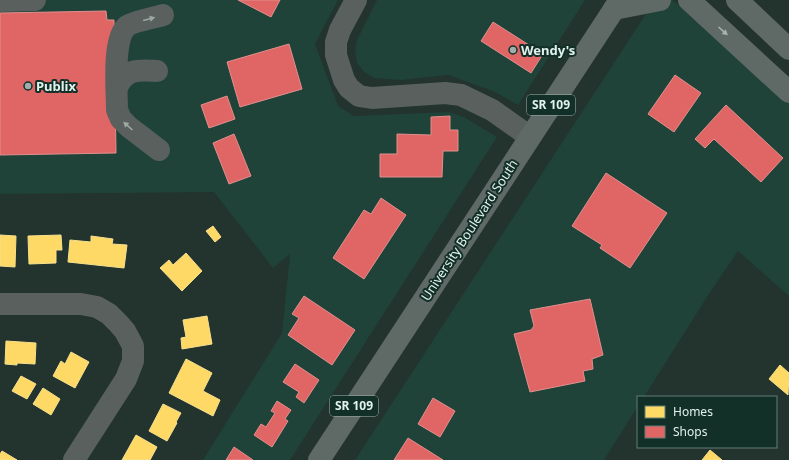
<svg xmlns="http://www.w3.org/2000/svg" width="789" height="460" font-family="'Noto Sans',sans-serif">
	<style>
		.built { fill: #1f4239 }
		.homes { fill: #ffd966; stroke: #f6e08e }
		.shops { fill: #e06666; stroke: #e0908e }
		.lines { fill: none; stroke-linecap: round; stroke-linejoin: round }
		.minor { stroke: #59605e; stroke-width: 22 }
		.major { stroke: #5f6965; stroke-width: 22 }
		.oneway { fill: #9da8a5 }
		.oneway2 { fill: #a6b4af }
		.poi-dot { fill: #9eaeaa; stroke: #122f28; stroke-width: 1.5 }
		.labels { text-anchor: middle; stroke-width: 4; stroke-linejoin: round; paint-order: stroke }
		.shield { fill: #122f28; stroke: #a3b7b1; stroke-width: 1 }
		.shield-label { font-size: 12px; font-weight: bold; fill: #e1f1ec }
		.poi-label { font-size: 13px; font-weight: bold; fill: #e1f1ec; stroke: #122f28; text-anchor: start }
		.street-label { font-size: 13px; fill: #e1f1ec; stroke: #122f28 }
	</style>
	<rect width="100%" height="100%" fill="#23332e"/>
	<g class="built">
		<polygon points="0,0 338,0 315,44 338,106 354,116 448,112 464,117 497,137 290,460 203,460 282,333 290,254 273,268 214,192 0,194"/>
		<polygon points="377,0 585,0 518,105 493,91 448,75 400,80 374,78 364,72 357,63 355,51 357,40"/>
		<polygon points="655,0 672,0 703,24 789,98 789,296 738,251 707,297 644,397 638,397 638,406 604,460 355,460"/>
	</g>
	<g class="homes">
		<polygon points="213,226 221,237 215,242 206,231"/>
		<polygon points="0,235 16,236 15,267 0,266"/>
		<polygon points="61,235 62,250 56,250 56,263 29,264 28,236"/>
		<polygon points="91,236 113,239 112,244 127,245 124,268 68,262 70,240 91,242"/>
		<polygon points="186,253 202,271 182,291 160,268 169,260 173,265"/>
		<polygon points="207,316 212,344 182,349 181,338 186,337 183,320"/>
		<polygon points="6,341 36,343 35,364 17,363 17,365 5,364"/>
		<polygon points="71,352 89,362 75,388 53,376 61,361 65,364"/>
		<polygon points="186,359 212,373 203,391 220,400 213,416 169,393"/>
		<polygon points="780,365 789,373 788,395 769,379"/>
		<polygon points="21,376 36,384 27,399 12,391"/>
		<polygon points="43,388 60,399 51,415 33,404"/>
		<polygon points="163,404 181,413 176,422 177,423 167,441 149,431"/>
		<polygon points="136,435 157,447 150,460 122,460"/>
		<polygon points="710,450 722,460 702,460"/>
		<polygon points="2,451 17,460 0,460 0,454"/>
	</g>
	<g class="shops">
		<polygon points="238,0 280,0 271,17"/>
		<polygon points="106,11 107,20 114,20 116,153 0,155 0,13"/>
		<polygon points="493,22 543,54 531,73 481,41"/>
		<polygon points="289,44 302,89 240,107 227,62"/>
		<polygon points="675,75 701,93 674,132 648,114"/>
		<polygon points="227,96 235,119 209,128 201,105"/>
		<polygon points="726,105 783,158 761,182 714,139 705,148 695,139"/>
		<polygon points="450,116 450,130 458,130 458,151 443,151 442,177 380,177 380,154 397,154 397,134 431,135 431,117"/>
		<polygon points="234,134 251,176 229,184 213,143"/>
		<polygon points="606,173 667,213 630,268 600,248 602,245 572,226"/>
		<polygon points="381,198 406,215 364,279 333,258 364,210 371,214"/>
		<polygon points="304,296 355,330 332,365 288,335 299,318 292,314"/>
		<polygon points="590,299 603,355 592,359 593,369 583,371 585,381 530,392 514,334 531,330 534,326 530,310"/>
		<polygon points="295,364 319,380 304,403 296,397 299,392 283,382"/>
		<polygon points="433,398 455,411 440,437 418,424"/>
		<polygon points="277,401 291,410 285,419 288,421 272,447 254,435 261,424 266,427 275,413 271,411"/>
		<polygon points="408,438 443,460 394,460"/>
		<polygon points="234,447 253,460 226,460"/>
	</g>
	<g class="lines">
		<g class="minor">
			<polyline points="356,0 340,30 336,42 336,55 344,80 349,88 359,96 372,98 445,93 461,95 492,110 530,137"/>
			<polyline points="0,1 35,0"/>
			<path d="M117,87C127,68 138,70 157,71"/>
			<path d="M159,150L129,127L121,119L117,110C117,90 112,39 127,26C134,21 154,18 163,15"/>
			<polyline points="0,304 81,304 97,307 109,314 118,323 125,331 133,346 133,361 126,379 74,460"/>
		</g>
		<g class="major">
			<polyline points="689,0 789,92"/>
			<polyline points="737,0 789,49"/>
			<polyline points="614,9 660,0"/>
			<polyline points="319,460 620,0"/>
		</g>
	</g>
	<defs><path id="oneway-solid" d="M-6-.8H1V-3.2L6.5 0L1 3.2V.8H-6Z"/></defs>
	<g class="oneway">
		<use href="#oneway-solid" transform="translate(149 19) rotate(-15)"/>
		<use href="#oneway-solid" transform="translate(128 126) rotate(-138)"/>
	</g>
	<use class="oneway2" href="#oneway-solid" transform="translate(723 31) rotate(42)"/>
	<g class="poi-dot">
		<circle cx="513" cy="50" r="4"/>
		<circle cx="28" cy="86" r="4"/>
	</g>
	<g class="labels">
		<g class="shield">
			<rect x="527" y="95" width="48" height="20" rx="3"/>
			<rect x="330" y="396" width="48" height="20" rx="3"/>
		</g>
		<g class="shield-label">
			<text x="551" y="109">SR 109</text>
			<text x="354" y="410">SR 109</text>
		</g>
		<g class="poi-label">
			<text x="521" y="55">Wendy's</text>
			<text x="36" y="91">Publix</text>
		</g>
		<g class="street-label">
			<text transform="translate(469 230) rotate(-57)" y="5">University Boulevard South</text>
		</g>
	</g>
	<rect x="637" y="396" width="140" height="52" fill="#122f28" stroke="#657d76"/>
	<rect x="645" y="406" width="20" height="12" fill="#ffd966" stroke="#657d76"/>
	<text x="673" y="416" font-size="12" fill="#e1f1ec">Homes</text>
	<rect x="645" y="426" width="20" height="12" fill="#e06666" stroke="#657d76"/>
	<text x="673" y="436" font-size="12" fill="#e1f1ec">Shops</text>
</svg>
